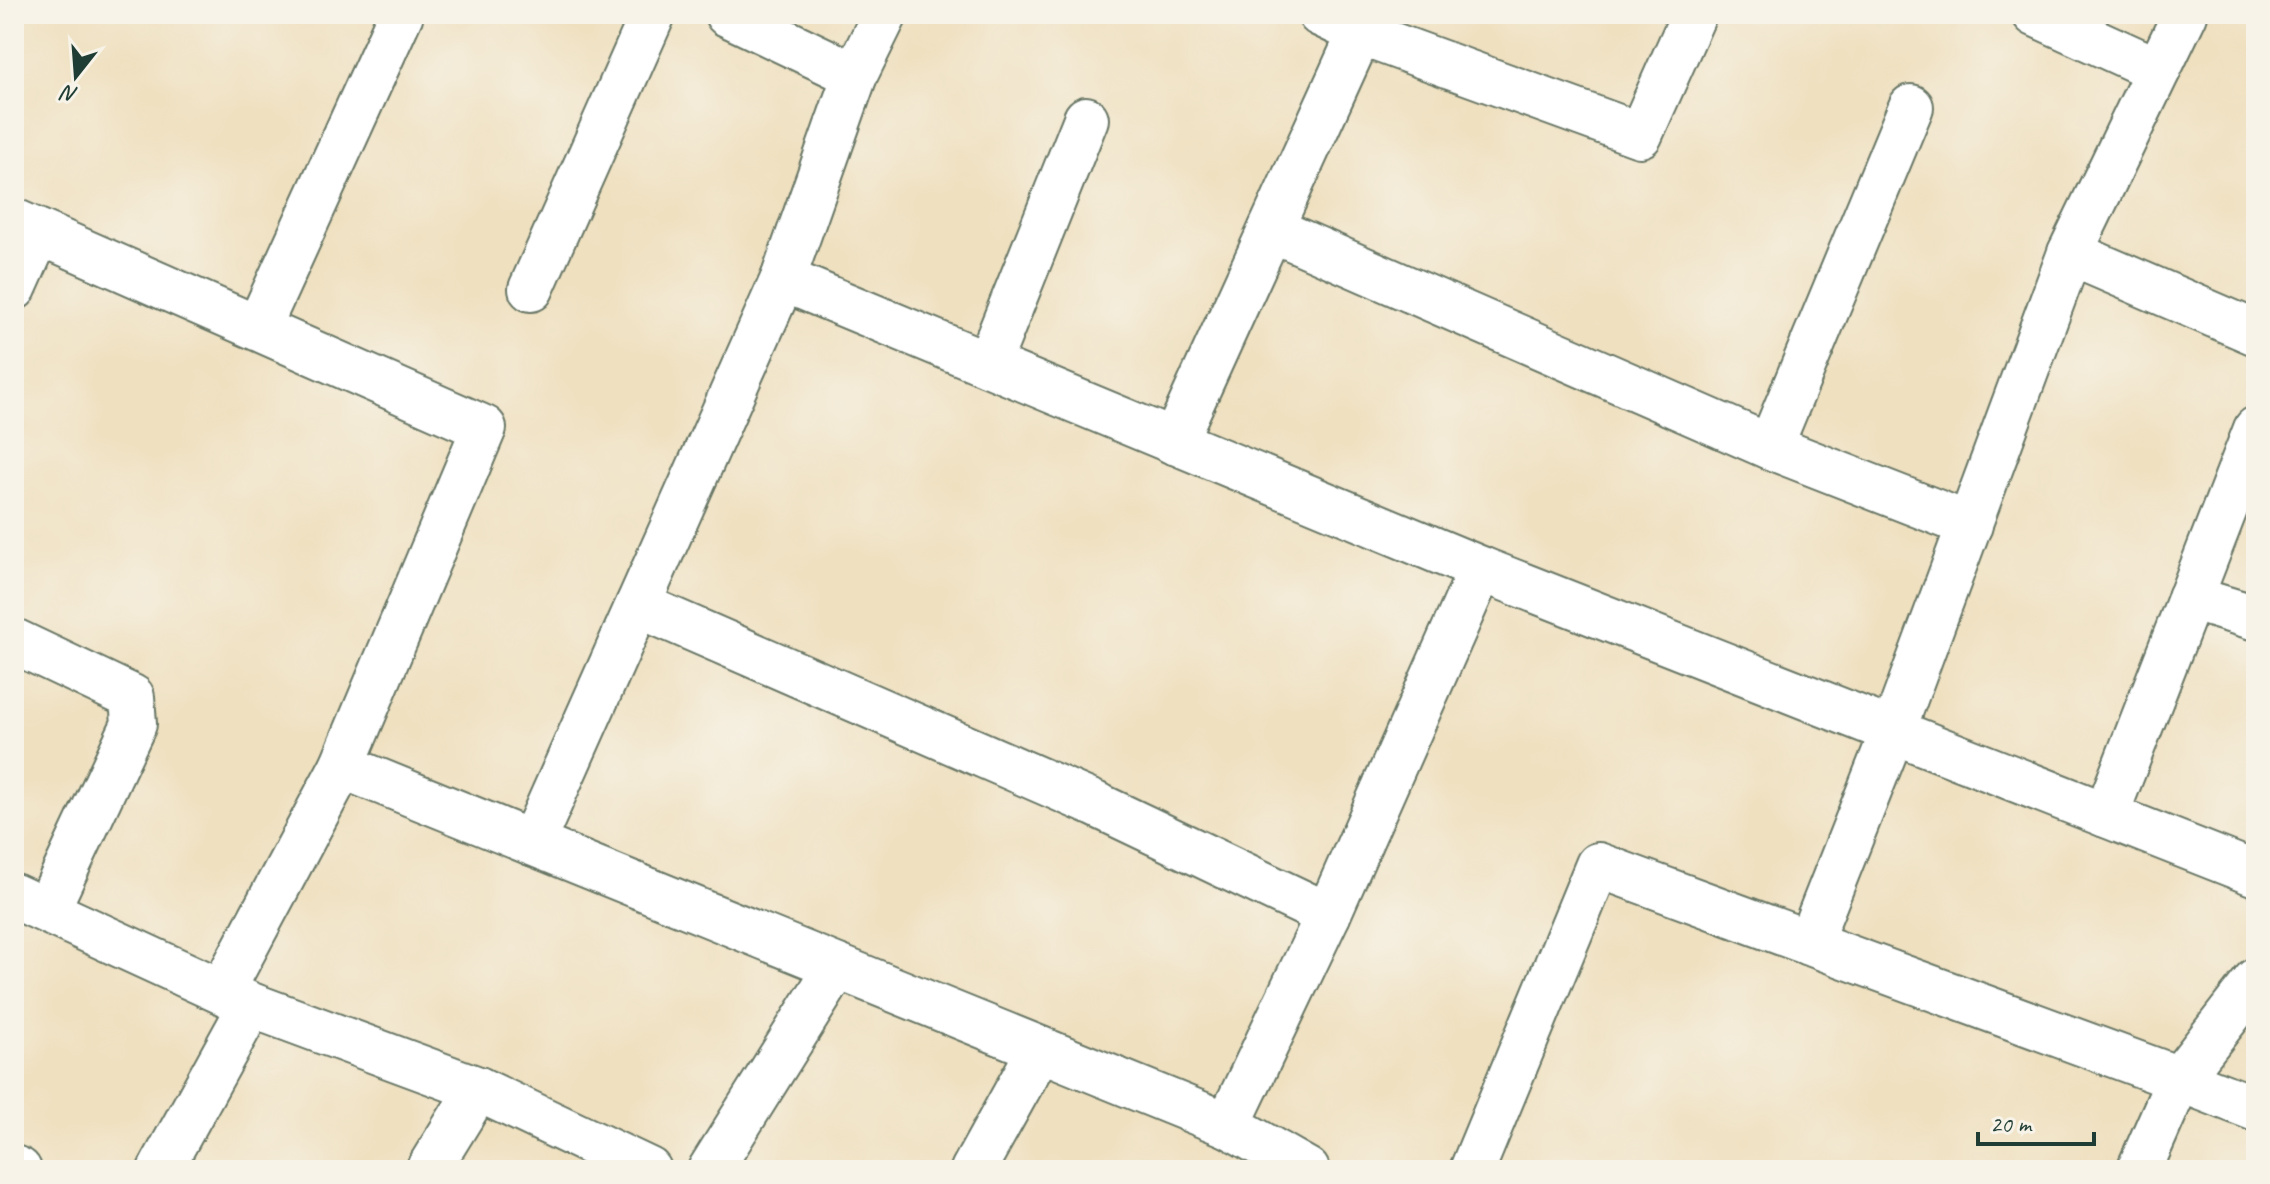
<svg xmlns="http://www.w3.org/2000/svg" width="2270" height="1184" font-family="Caveat,sans-serif">
	<style>
		.lines { fill: none; stroke-linecap: round; stroke-linejoin: round }
		.minor-casing { stroke: #687665; stroke-width: 48 }
		.minor { stroke: #fff; stroke-width: 44 }
	</style>
	<rect width="100%" height="100%" fill="#f7f3e8"/>
	<filter id="ink" filterUnits="userSpaceOnUse"><feTurbulence type="fractalNoise" baseFrequency=".0125" numOctaves="2"/><feDisplacementMap in="SourceGraphic" scale="16" xChannelSelector="R" yChannelSelector="G"/><feConvolveMatrix kernelMatrix="1 2 1 2 8 2 1 2 1" color-interpolation-filters="sRGB"/></filter>
	<filter id="wash" filterUnits="userSpaceOnUse"><feTurbulence type="fractalNoise" baseFrequency=".006" numOctaves="4" result="noise"/><feDisplacementMap in="SourceGraphic" scale="32" xChannelSelector="R" yChannelSelector="G"/><feGaussianBlur stdDeviation="1.8" result="paint"/><feColorMatrix in="noise" values="0 0 0 0 0 0 0 0 0 0 0 0 0 0 0 0 0 1.4 0 .05"/><feComposite in="paint" operator="in"/></filter>
	<g filter="url(#wash)">
		<rect width="100%" height="100%" fill="#efe0c0"/>
	</g>
	<g filter="url(#ink)">
		<g class="lines">
			<g class="minor-casing">
				<g id="minor">
					<polyline points="727,14 855,75 783,279 1481,569"/>
					<polyline points="1320,14 1360,33 1640,135 1694,14"/>
					<polyline points="2035,14 2158,70"/>
					<polyline points="855,75 885,14"/>
					<polyline points="14,221 484,428 342,766 222,991"/>
					<polyline points="1271,229 1770,447 1970,525"/>
					<polyline points="2070,253 2256,333"/>
					<polyline points="14,288 39,232"/>
					<polyline points="531,289 653,14"/>
					<polyline points="258,328 401,14"/>
					<polyline points="988,364 1086,119"/>
					<polyline points="1174,442 1360,33"/>
					<polyline points="1770,447 1911,107"/>
					<polyline points="2190,598 2256,618"/>
					<polyline points="638,605 1095,804 1328,915"/>
					<polyline points="14,641 132,697 134,724 47,910"/>
					<polyline points="342,766 1228,1125"/>
					<polyline points="2106,815 2256,429"/>
					<polyline points="532,843 783,279"/>
					<polyline points="14,896 251,1005 478,1089 649,1170"/>
					<polyline points="1809,943 1893,731 2070,253 2185,14"/>
					<polyline points="14,1168 19,1170"/>
					<polyline points="160,1170 251,1005"/>
					<polyline points="428,1170 478,1089"/>
					<polyline points="710,1170 837,967"/>
					<polyline points="973,1170 1040,1049"/>
					<polyline points="1307,1170 1228,1125 1328,915 1481,569 2256,874"/>
					<polyline points="1472,1170 1598,865 2179,1079 2256,980"/>
					<polyline points="2139,1170 2179,1079 2256,1109"/>
				</g>
			</g>
			<use href="#minor" class="minor"/>
		</g>
	</g>
	<rect width="2270" height="1184" fill="none" stroke="#f7f3e8" stroke-width="48"/>
	<g transform="translate(76 76) rotate(197)" stroke="#f7f3e8" stroke-width="6" paint-order="stroke">
	<path d="M0-6L14 30L0 20L-14 30Z" fill="#1f3d34"/>
	<text y="-12" font-size="22" font-weight="bold" text-anchor="middle" fill="#1f3d34">N</text>
	</g>
	<path d="M1978 1132v12h116v-12" fill="none" stroke="#1f3d34" stroke-width="4"/>
	<text x="1990" y="1132" font-size="24" fill="#1f3d34" stroke="#f7f3e8" stroke-width="6" paint-order="stroke">20 m</text>
</svg>
